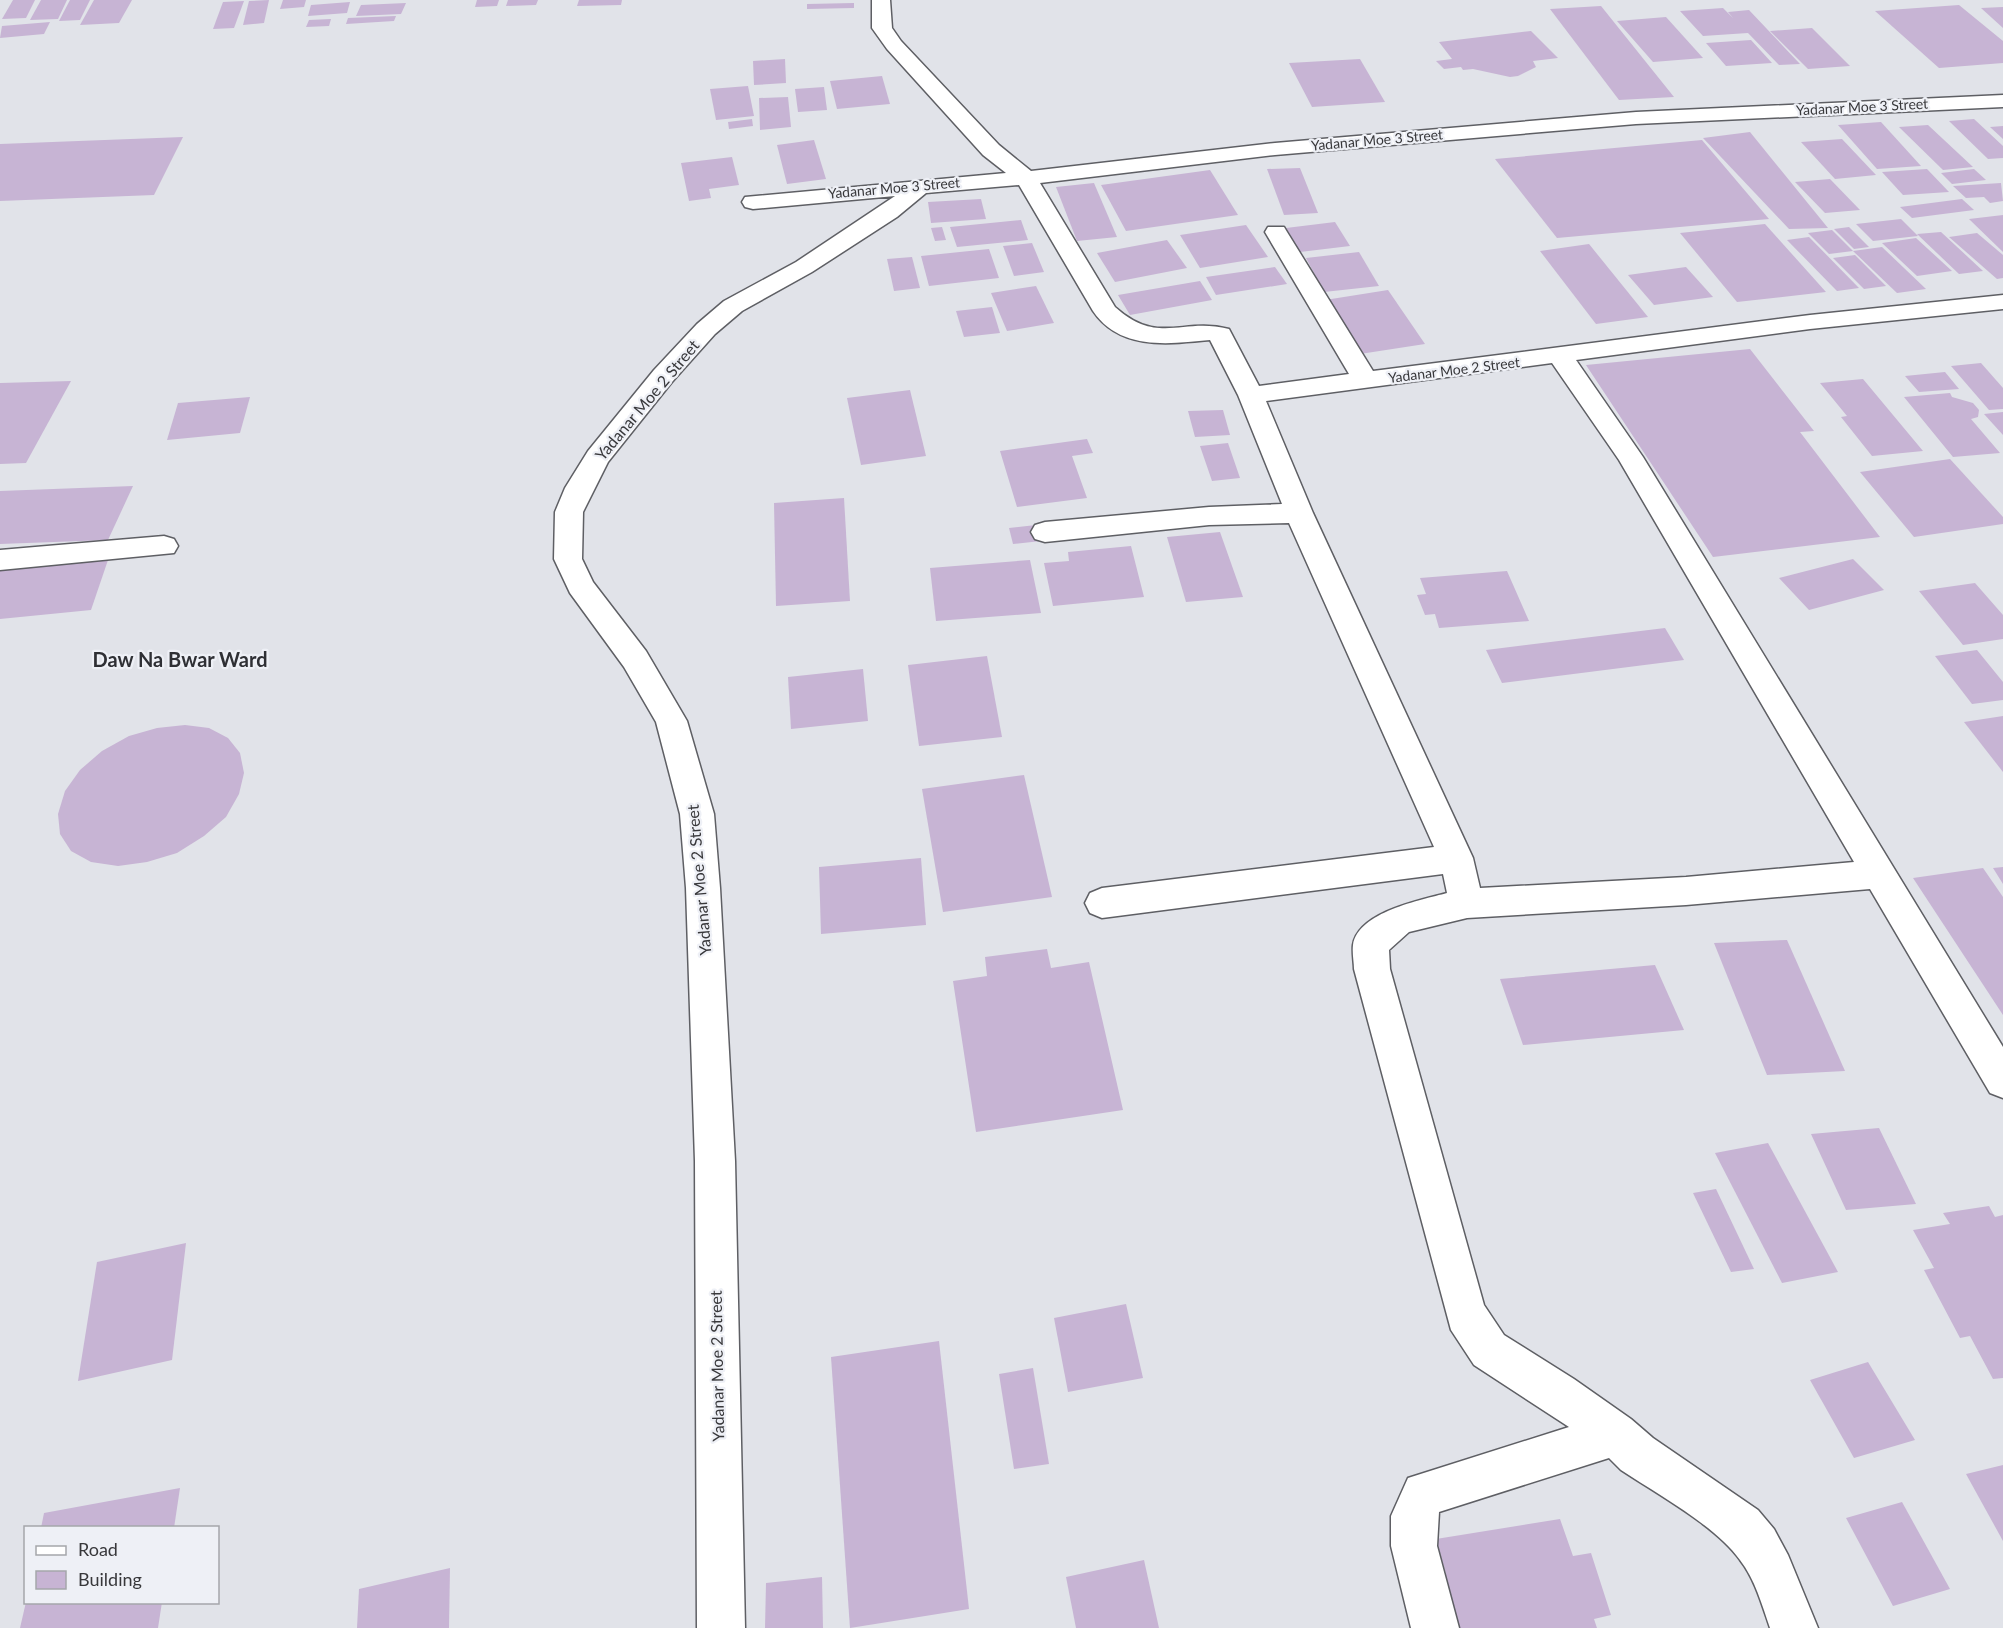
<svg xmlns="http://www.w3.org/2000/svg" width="2003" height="1628" font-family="Lato,sans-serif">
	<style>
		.building { fill: #c7b4d4 }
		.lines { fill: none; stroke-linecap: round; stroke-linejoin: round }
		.street-casing { stroke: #5e5f64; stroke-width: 3 }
		.street { fill: #fff; fill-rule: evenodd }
		.labels { text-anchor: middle; stroke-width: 4.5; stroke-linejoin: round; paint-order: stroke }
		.far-street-label { font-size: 14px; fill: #38383b; stroke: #eef0f6 }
		.street-label { font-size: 16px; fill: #38383b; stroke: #eef0f6 }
		.quarter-label { font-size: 20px; font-weight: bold; fill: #2f3035; stroke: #eef0f6 }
	</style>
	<rect width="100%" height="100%" fill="#e1e3e9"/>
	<g class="building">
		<polygon points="13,0 35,0 26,18 2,19"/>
		<polygon points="41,0 67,0 58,19 30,20"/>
		<polygon points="70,0 90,0 80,20 59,21"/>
		<polygon points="94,0 132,0 119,23 80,25"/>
		<polygon points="269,0 264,23 243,25 249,1"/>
		<polygon points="283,0 306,0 304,7 280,9"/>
		<polygon points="477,0 499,0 497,6 475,7"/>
		<polygon points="508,0 538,0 536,5 506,6"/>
		<polygon points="579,0 622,0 621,5 577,6"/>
		<polygon points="244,1 234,28 213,29 223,2"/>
		<polygon points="350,2 347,13 308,16 311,5"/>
		<polygon points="406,3 401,14 356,16 361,5"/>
		<polygon points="854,3 854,8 807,9 807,4"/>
		<polygon points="1959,5 2003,41 2003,63 1939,68 1875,11"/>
		<polygon points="1601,6 1674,97 1619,100 1550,9"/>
		<polygon points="2003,7 2003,28 1981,8"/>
		<polygon points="1723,8 1733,18 1728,12 1749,10 1800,64 1779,65 1748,33 1703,36 1680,11"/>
		<polygon points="396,16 394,21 346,24 348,18"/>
		<polygon points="1666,17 1703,58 1653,62 1617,21"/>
		<polygon points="331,19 329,26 306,27 309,20"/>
		<polygon points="50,22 44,34 0,38 2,26"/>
		<polygon points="1812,28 1850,66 1808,69 1770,31"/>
		<polygon points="1531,31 1558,58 1533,61 1536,67 1518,76 1510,77 1473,69 1463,70 1461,67 1444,69 1436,61 1452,59 1439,42"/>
		<polygon points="1751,40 1772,63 1726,66 1706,43"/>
		<polygon points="785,59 786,83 754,85 753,61"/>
		<polygon points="1360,59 1385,102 1312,107 1289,63"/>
		<polygon points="882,76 890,104 837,109 830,81"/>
		<polygon points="748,86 754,116 716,120 710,89"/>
		<polygon points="824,87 827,110 798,112 795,89"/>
		<polygon points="788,97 791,127 760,130 759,98"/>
		<polygon points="752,119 753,126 729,129 728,122"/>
		<polygon points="1974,119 2003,146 2003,158 1988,159 1949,121"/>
		<polygon points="1881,122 1921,166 1877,169 1838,125"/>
		<polygon points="1928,125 1973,167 1943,170 1899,127"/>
		<polygon points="2003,126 2003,139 1990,127"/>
		<polygon points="1750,132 1828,228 1789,229 1703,138"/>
		<polygon points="183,137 154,195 0,201 0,144"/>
		<polygon points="1842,139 1876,175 1835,179 1801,142"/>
		<polygon points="814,140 826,179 787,184 777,145"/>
		<polygon points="1702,140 1769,219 1557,238 1495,159"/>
		<polygon points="732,157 739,185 709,189 711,198 689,201 681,163"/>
		<polygon points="1300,168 1318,213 1284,215 1267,169"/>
		<polygon points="1927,169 1949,192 1903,195 1882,172"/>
		<polygon points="1974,169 1986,180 1952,184 1941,173"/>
		<polygon points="1210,170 1238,215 1126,231 1101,185"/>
		<polygon points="1830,179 1860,210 1825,213 1795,182"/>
		<polygon points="1094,183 1117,237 1077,241 1056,187"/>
		<polygon points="2001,183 2003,201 1990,203 1984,197 1966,198 1953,186"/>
		<polygon points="981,199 986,219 931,223 928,202"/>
		<polygon points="1962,199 1974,210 1912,218 1900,207"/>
		<polygon points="2003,215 2003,252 1969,219"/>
		<polygon points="1901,219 1918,236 1873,241 1856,224"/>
		<polygon points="1021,220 1028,240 957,247 950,227"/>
		<polygon points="1335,222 1350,246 1300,252 1286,228"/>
		<polygon points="1765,224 1826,292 1737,302 1680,233"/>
		<polygon points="1246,225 1268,257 1200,268 1180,235"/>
		<polygon points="942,227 946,240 935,241 931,228"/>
		<polygon points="1849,227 1869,247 1854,249 1834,229"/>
		<polygon points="1832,230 1853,251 1829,254 1808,233"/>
		<polygon points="1941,232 1983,271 1959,274 1917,234"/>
		<polygon points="1977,233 2003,255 2003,278 1997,279 1949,237"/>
		<polygon points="1809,237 1859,288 1837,291 1787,240"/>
		<polygon points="1916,238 1952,271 1917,276 1882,243"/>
		<polygon points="1167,240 1187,268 1115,282 1097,253"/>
		<polygon points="1032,243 1044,272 1014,276 1003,246"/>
		<polygon points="1589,244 1648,317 1596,324 1540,251"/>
		<polygon points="1882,247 1926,289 1897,293 1853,251"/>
		<polygon points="989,249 999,278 929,286 921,256"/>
		<polygon points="1359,252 1379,286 1324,292 1306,258"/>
		<polygon points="1855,255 1886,286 1864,289 1833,258"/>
		<polygon points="912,257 920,288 894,291 887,259"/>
		<polygon points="1275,267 1287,284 1216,295 1206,277"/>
		<polygon points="1686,267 1713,297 1654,305 1628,275"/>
		<polygon points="1200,281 1212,300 1130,315 1118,295"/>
		<polygon points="1036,286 1054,323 1007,331 991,293"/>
		<polygon points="1388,290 1425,344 1360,354 1325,300"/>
		<polygon points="992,307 1000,333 964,337 956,311"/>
		<polygon points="1750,349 1814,431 1800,432 1880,537 1713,557 1586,365"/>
		<polygon points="1981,363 2003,388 2003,409 1989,410 1951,366"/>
		<polygon points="1945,372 1959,389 1919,392 1905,376"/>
		<polygon points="1863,379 1923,451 1872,456 1841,417 1847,416 1820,383"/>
		<polygon points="71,381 26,463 0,464 0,383"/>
		<polygon points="910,390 926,456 861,465 847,398"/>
		<polygon points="1950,393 1952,397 1973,403 1979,410 1978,417 1971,419 2000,453 1953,457 1904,397"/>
		<polygon points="250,397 240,433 167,440 178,403"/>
		<polygon points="1223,410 1230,435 1195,437 1188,411"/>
		<polygon points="2003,412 2003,435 1984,414"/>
		<polygon points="1087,439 1093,453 1072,456 1087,498 1017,507 1000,451"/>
		<polygon points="1228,443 1240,478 1212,481 1200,446"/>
		<polygon points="1950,459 2003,517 2003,524 1914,537 1860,472"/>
		<polygon points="133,486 108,540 0,544 0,491"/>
		<polygon points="844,498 850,601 776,606 774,503"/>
		<polygon points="1036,525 1041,541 1013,544 1009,528"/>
		<polygon points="1220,532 1243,597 1186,602 1167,537"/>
		<polygon points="1131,546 1144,597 1053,606 1044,563 1069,561 1068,552"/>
		<polygon points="1853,559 1884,590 1809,610 1779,578"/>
		<polygon points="108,560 91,610 0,619 0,570"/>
		<polygon points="1030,560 1041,613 936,621 930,568"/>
		<polygon points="1507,571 1529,621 1439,628 1435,614 1425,615 1417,595 1426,594 1420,578"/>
		<polygon points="1975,583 2003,615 2003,639 1963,645 1919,591"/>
		<polygon points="1665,628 1684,660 1502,683 1486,650"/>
		<polygon points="1977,650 2003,682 2003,700 1972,704 1935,656"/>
		<polygon points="987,656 1002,737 919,746 908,665"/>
		<polygon points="863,669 868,721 791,729 788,677"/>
		<polygon points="2003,716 2003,772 1964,722"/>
		<polygon points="185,725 209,728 228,738 240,753 244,773 239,794 226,817 204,836 177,853 147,862 118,866 91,862 71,851 60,834 58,814 65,791 80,770 102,751 129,736 157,728"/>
		<polygon points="1024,775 1052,897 943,912 922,789"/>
		<polygon points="921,858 926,925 821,934 819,867"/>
		<polygon points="2003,867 2003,884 1993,868"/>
		<polygon points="1983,868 2003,897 2003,1015 1913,878"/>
		<polygon points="1787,940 1845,1071 1767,1075 1714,943"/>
		<polygon points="1047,949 1051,968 1089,962 1123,1110 976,1132 953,981 987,976 985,957"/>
		<polygon points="1655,965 1684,1030 1523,1045 1500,979"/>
		<polygon points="1879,1128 1916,1204 1846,1210 1811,1134"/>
		<polygon points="1768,1143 1838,1272 1782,1283 1715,1153"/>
		<polygon points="1716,1189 1754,1269 1731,1272 1693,1193"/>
		<polygon points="1989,1206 1995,1217 2003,1215 2003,1378 1993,1379 1970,1336 1960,1338 1924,1270 1934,1268 1913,1230 1950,1224 1943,1213"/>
		<polygon points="186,1243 172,1360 78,1381 97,1262"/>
		<polygon points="1126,1304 1143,1378 1068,1392 1054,1318"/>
		<polygon points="939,1341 969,1609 850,1628 831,1357"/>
		<polygon points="1868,1362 1915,1440 1854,1458 1810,1380"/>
		<polygon points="1033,1368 1049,1464 1014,1469 999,1374"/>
		<polygon points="2003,1465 2003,1541 1966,1474"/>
		<polygon points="180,1488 174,1528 41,1528 44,1513"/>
		<polygon points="1902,1502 1950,1589 1893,1606 1846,1518"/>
		<polygon points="1560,1519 1573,1556 1591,1553 1611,1615 1594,1619 1597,1628 1447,1628 1432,1577 1446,1574 1436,1539"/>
		<polygon points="1144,1560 1159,1628 1076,1628 1066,1577"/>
		<polygon points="450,1568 449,1628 357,1628 359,1589"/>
		<polygon points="822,1577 823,1628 765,1628 766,1583"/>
		<polygon points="26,1602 162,1602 158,1628 20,1628"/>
	</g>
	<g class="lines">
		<g class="street-casing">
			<g id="street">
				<path d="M872,0H890L892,28L901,41L999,145L1031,171L1275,143L1636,112L2003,95V107L1636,124L1275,155L1040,183L1115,307C1159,346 1181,317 1229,329L1259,386L1349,374L1265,232L1268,227H1284L1287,232L1373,371L1810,315L2003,295V309L1810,329L1576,360L1643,457L2003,1047V1098L1990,1093L1870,889L1686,905L1467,918L1409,932L1389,950L1390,969L1484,1305L1504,1335L1574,1379L1631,1419L1653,1438L1758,1510L1774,1529L1788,1555L1818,1628H1770C1762,1605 1755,1579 1740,1560C1716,1526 1657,1494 1621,1470L1609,1458L1439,1512L1437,1546L1459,1628H1411L1391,1546V1516L1408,1478L1569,1427L1474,1365L1451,1330L1354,969C1354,962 1352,953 1353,945C1358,912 1421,900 1447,893L1443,874L1102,918L1090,913L1085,903L1090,893L1102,888L1434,847L1289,523L1209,525L1045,542L1035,539L1031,532L1035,525L1045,522L1209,507L1282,504L1238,395L1210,340C1169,344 1120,351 1093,311L1019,185L926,193L897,217L812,272L742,311L715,334L672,382L608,462L583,512L582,559L593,582L646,651L687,721L714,814L720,888L735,1161L745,1628H697L695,1161L686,888L680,814L656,722L624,667L570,593L554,559L555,512L565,488L588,451L654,370L697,324L724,301L796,262L895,196L753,209L745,207L742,202L745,197L1006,173L983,155L887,49L872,28ZM1552,363L1619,460L1854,862L1686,877L1480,888L1473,858L1313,513L1266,401Z"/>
				<polygon points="164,536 174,539 178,546 174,553 0,570 0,550"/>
			</g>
		</g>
		<use href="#street" class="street"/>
	</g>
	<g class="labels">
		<g class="far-street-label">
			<text transform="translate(1862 107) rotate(-3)" y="5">Yadanar Moe 3 Street</text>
			<text transform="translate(1377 140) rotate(-5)" y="5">Yadanar Moe 3 Street</text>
			<text transform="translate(894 188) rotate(-5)" y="5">Yadanar Moe 3 Street</text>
			<text transform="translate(1454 370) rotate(-7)" y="5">Yadanar Moe 2 Street</text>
		</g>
		<g class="street-label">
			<text transform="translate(647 400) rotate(-50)" y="6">Yadanar Moe 2 Street</text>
			<text transform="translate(699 880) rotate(-95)" y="6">Yadanar Moe 2 Street</text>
			<text transform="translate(717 1366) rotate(-91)" y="6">Yadanar Moe 2 Street</text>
		</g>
		<g class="quarter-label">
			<text x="180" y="667">Daw Na Bwar Ward</text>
		</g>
	</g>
	<rect x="24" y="1526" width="195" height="78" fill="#eef0f6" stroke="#a5a6ab" stroke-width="1.5"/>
	<rect x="36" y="1546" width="30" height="9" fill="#ffffff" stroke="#a5a6ab" stroke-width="1.5"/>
	<text x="78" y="1556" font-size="18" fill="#38383b">Road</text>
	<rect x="36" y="1571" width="30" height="18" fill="#c7b4d4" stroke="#a5a6ab" stroke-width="1.5"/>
	<text x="78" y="1586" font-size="18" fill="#38383b">Building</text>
</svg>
